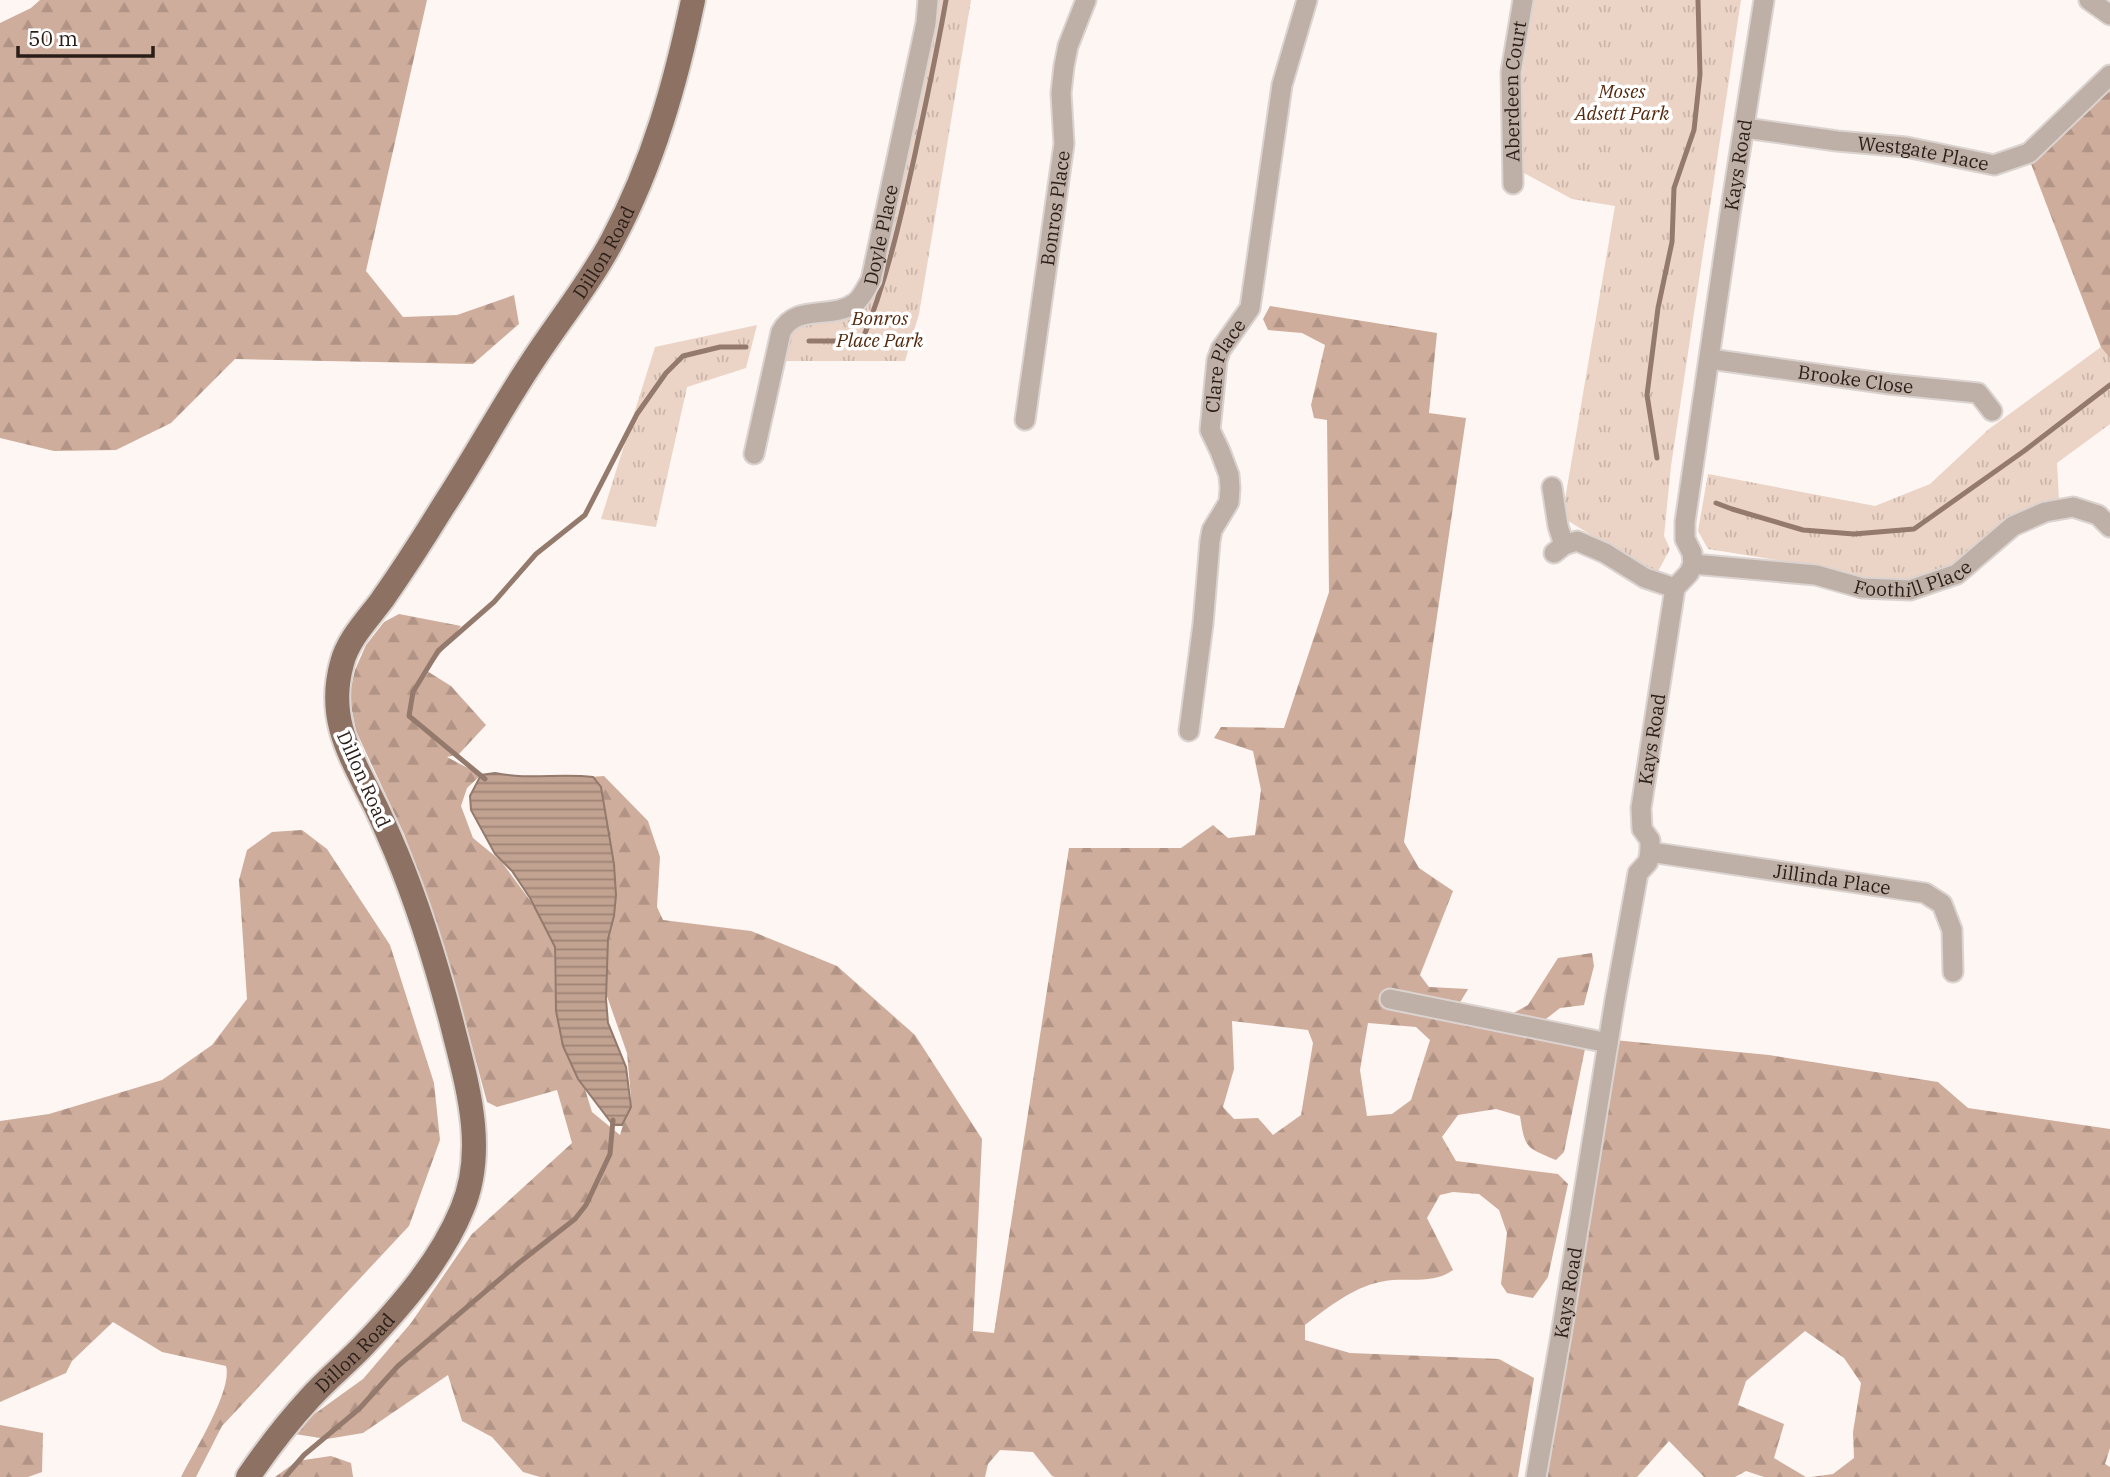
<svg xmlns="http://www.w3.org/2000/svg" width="2110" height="1477" font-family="'IBM Plex Serif',serif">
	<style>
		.grass { fill: url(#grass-tufts) }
		.forest { fill: url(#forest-firs); fill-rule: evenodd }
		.water { fill: url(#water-rules); stroke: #947a6c; stroke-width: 2 }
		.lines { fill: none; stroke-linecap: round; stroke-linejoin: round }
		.stream { stroke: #947a6c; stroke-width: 5 }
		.minor-casing { stroke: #dbd3cf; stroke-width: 23 }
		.major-casing { stroke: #dbd3cf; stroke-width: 28 }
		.minor { stroke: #beafa7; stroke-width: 19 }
		.major { stroke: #8d7264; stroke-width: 24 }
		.labels { text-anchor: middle; stroke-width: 7; stroke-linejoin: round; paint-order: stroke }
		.park-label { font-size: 19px; font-style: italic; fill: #54280d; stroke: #fff }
		.street-label { font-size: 19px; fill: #2a1e17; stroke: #fff }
	</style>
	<defs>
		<pattern id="grass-tufts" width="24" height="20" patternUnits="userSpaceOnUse" patternTransform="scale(1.75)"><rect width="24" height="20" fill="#ebd3c6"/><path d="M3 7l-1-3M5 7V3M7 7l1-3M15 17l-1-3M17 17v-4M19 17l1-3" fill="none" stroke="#cab5a9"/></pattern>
		<pattern id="forest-firs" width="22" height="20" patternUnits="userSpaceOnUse" patternTransform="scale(1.75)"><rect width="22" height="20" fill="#cfad9c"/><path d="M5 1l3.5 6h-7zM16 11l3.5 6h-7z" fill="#b29486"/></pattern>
		<pattern id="water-rules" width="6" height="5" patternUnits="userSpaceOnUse" patternTransform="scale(1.75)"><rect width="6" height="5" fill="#c2a291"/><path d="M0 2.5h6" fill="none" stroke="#9e8375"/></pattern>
	</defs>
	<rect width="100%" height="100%" fill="#fdf6f2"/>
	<g class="grass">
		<polygon points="933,0 971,0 919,314 905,361 781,361 791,327 862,303"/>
		<polygon points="1534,0 1741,0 1671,466 1664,536 1670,549 1656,575 1562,517 1615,206 1572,199 1524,173 1520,89"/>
		<polygon points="2110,88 2110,424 2057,463 2059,500 1955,568 1913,581 1869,581 1833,569 1708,549 1698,531 1708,474 1875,506 1930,484 1989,429 2101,347 2030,161"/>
		<polygon points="757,325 746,368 687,387 656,527 601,519 655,347"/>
	</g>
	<g class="forest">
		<polygon points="40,0 427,0 366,271 403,317 457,315 514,295 519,324 473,364 235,359 171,423 116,450 54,451 0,438 0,23 31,8"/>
		<polygon points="2110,88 2110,358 2101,347 2030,161"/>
		<path d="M1270,306L1437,333L1429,413L1466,418L1404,842L1419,868L1453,891L1420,975L1429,987L1468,989L1455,1011L1494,1024L1528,1005L1558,958L1592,953L1594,966L1584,1005L1560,1008L1537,1026L1586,1044L1564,1152L1556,1160C1526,1147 1525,1149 1520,1116L1496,1109L1458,1115L1442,1137L1456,1161L1558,1174L1568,1184L1548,1277L1533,1298L1507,1293L1501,1284L1507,1233L1499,1210L1479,1194L1453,1192L1440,1195L1427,1218L1453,1270C1431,1286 1405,1276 1380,1282C1352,1288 1327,1308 1305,1325V1340L1350,1353L1499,1359L1534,1378L1518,1477H1055L1052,1476L1033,1452L1000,1450L988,1464L985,1477H540L523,1472L492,1437L462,1421L448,1375L363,1433L327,1439L288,1433L363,1379L411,1323L472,1234L572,1143L557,1090L497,1107L487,1102L457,991L424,887L404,834L356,731L349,696L355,670L366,645L384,622L399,614L461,626L427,671L451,686L486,725L459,754L447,757L481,775L467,788L461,806L473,838L501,861L554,933L555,991L592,1112L620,1135L631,1098L627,1053L596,965L586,789L591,777L604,776L648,821L660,857L657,907L663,920L751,931L837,966L915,1035L982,1139L973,1331L994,1333L1069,848H1181L1213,825L1228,838L1255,835L1261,790L1253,751L1214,738L1221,727L1284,728L1329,592L1327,420L1314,418L1311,405L1325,345L1302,333L1268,330L1263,319ZM1232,1021L1308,1030L1313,1043L1301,1115L1273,1135L1258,1118L1234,1119L1223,1107L1234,1069ZM1368,1023L1416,1027L1430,1040L1411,1100L1392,1114L1367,1116L1360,1070Z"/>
		<path d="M302,830L327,849L390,945L434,1083L440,1140L409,1226L222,1426L196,1477H181C193,1453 233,1390 226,1366L162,1352L113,1322L72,1361L66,1373L0,1402V1121L49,1114L162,1080L212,1045L247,999L239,880L247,850L272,832Z"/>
		<polygon points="1614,1040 1769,1055 1938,1082 1968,1108 2110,1129 2110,1448 2105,1464 2110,1467 2110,1477 1811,1477 1833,1474 1854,1458 1853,1432 1861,1383 1844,1358 1805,1331 1746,1381 1738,1405 1784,1424 1774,1458 1806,1477 1764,1477 1746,1471 1735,1477 1704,1477 1669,1441 1637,1477 1539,1477"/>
		<polygon points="0,1425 43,1433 42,1472 28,1477 0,1477"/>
		<polygon points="331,1456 351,1463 353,1477 275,1477 297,1461"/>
	</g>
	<path class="water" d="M495,773C528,780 560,773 593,777L601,787L614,864L616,895L614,916L608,939L606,999L608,1023L626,1067L631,1107L622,1125H613L578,1079L563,1046L556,1011L555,947L530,898L512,871L495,854L471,810L470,796L481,775Z"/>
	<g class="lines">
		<g class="stream">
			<path d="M809,341H862C887,280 901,217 915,154C926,102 937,52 946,0"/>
			<polyline points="1657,458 1647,395 1658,308 1672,242 1674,188 1694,130 1700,74 1698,0"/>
			<polyline points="1716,503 1732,509 1803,530 1854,534 1914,529 2024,451 2110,385"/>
			<polyline points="485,779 409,716 413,692 438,651 494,602 536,554 585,515 637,414 666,373 683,356 720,347 746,347"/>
			<polyline points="285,1477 304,1455 359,1409 398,1366 520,1262 575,1219 586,1205 610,1154 613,1120"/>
		</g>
		<g class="minor-casing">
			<g id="minor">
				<polyline points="2089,0 2110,15"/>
				<path id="s1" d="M1745,128L1837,141L1906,147L1994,165L2029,153L2110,75"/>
				<path id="s2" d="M1513,184L1511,72L1523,0"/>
				<path id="s3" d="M1710,359L1889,384L1978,393L1992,411"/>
				<path id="s4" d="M1025,420L1064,144L1061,93L1064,66L1068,46L1086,0"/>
				<path id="s5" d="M754,454L781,332C796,303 832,320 855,303C862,298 866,288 871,280L926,23L928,0"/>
				<polyline points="1552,487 1558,526 1564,545"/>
				<polyline points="1554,553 1564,545 1577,541 1605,553 1645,578 1675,588"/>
				<path id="s6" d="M1693,564L1816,575L1862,588L1910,590L1957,574L2013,526L2045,512L2073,507L2098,515L2110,527"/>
				<path id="s7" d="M1189,731L1203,624L1210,541L1212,530L1229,502L1230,488L1229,475L1220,451L1210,430L1217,360L1221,349L1250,308L1282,85L1307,0"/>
				<path id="s8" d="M1650,852L1925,893L1942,904L1952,930L1953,972"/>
				<polyline points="1390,999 1608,1043"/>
				<path id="s9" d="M1536,1477L1561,1335L1615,1000L1638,873L1648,862L1650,852V840L1642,829L1641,808L1675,588L1689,573L1693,564L1692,553L1685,539V522L1730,214L1764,0"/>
			</g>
		</g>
		<g class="major-casing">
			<g id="major">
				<path id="s10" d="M248,1477C267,1449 287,1423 310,1398C327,1379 347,1363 364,1345C402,1305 441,1260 462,1209C488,1148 466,1081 451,1020C436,963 419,907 396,852C388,834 381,816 372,799C349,753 327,717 342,663C348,639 368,619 382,600C403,570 423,539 442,508C473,461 499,412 530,365C557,323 590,283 613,239C653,164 676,82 693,0"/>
			</g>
		</g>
		<use href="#minor" class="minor"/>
		<use href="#major" class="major"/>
	</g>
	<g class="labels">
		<g class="park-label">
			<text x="1622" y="98">Moses<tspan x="1622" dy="22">Adsett Park</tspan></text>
			<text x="880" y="325">Bonros<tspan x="880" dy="22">Place Park</tspan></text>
		</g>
		<g class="street-label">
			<text dy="7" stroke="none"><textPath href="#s2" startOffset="93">Aberdeen Court</textPath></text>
			<text dy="7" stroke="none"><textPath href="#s1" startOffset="180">Westgate Place</textPath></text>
			<text dy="7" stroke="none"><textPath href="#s9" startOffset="1342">Kays Road</textPath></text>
			<text dy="7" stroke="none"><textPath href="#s4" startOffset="214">Bonros Place</textPath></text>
			<text dy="7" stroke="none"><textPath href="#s5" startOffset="282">Doyle Place</textPath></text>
			<text dy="7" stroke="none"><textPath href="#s10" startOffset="1404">Dillon Road</textPath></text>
			<text dy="7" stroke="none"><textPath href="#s7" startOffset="378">Clare Place</textPath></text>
			<text dy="7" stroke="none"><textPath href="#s3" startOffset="147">Brooke Close</textPath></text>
			<text dy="7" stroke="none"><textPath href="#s6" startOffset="224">Foothill Place</textPath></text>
			<text dy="7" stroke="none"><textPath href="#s9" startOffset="754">Kays Road</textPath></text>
			<text transform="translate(364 779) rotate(66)" y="7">Dillon Road</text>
			<text dy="7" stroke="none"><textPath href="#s8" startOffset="184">Jillinda Place</textPath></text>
			<text dy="7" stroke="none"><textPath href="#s9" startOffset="187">Kays Road</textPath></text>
			<text dy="7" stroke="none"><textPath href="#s10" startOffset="164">Dillon Road</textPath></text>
		</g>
	</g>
	<path d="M18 46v10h135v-10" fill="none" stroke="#2a1e17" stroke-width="3.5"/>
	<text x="28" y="46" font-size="21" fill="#2a1e17" stroke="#ffffff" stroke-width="5" paint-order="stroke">50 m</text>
</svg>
